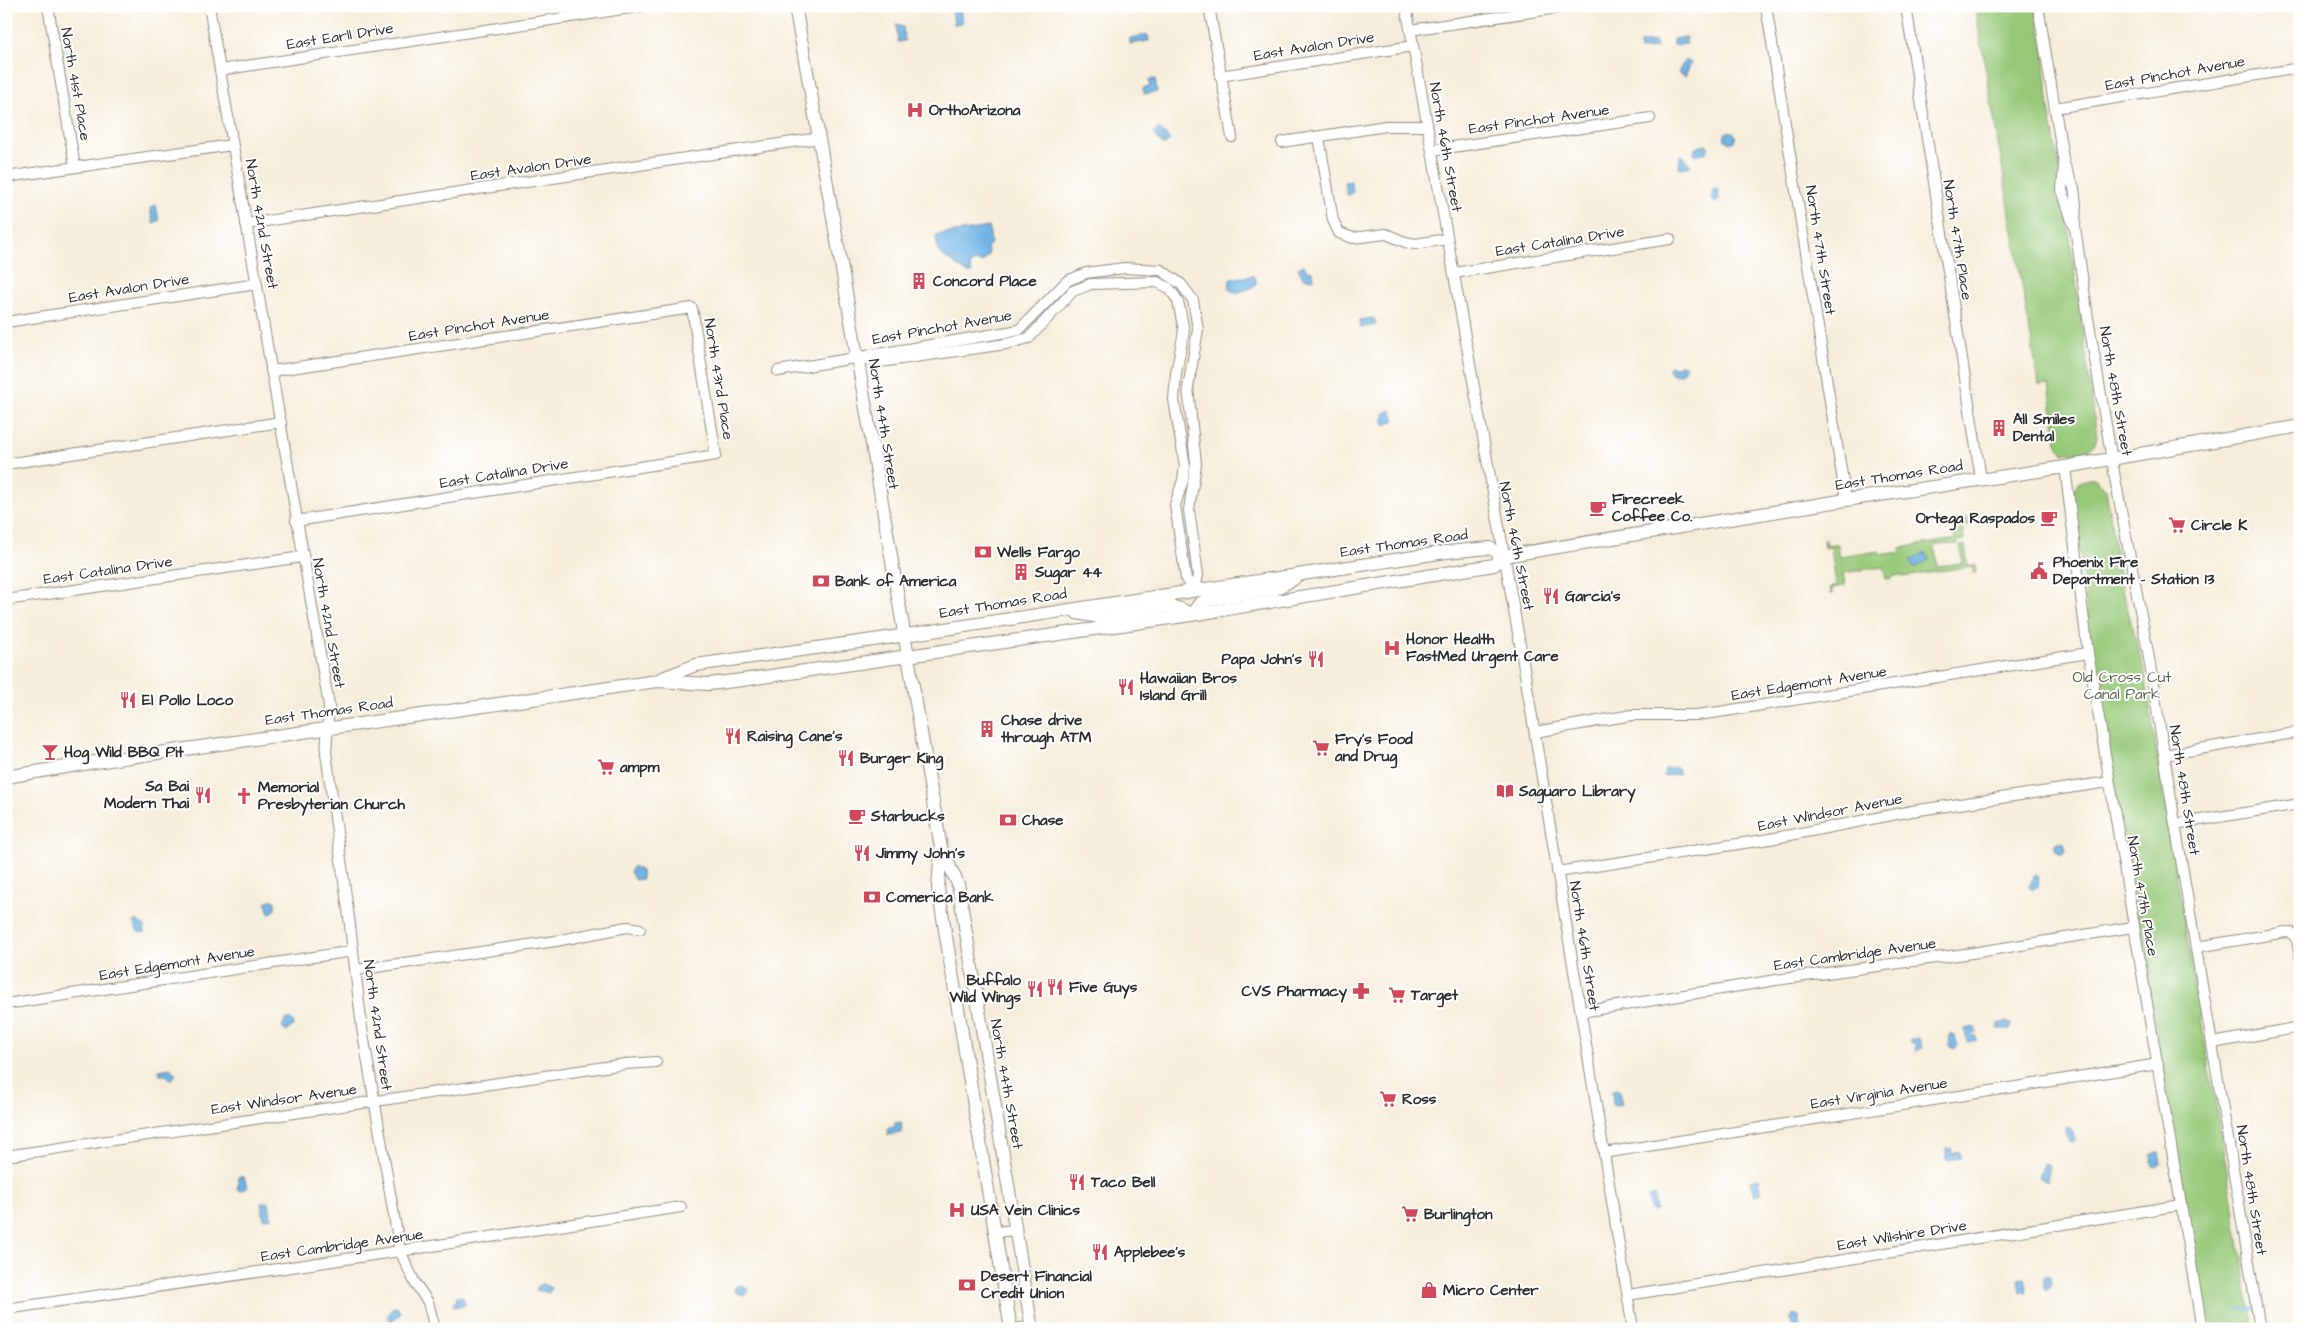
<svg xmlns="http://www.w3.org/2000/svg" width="2306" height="1335" font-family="'Architects Daughter',sans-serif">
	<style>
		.green { fill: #98c979; stroke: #627a52 }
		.water { fill: #70b3e5; stroke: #4e6f88 }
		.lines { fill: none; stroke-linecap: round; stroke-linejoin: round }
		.stream { stroke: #70b3e5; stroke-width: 3 }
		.minor-casing { stroke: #908c82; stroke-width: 12 }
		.major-casing { stroke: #908c82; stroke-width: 14 }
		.minor { stroke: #fff; stroke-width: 10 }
		.major { stroke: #fff; stroke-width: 12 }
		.labels { text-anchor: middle; stroke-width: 4; stroke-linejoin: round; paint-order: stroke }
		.street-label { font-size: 15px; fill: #2b2b2b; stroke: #fff }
		.poi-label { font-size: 15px; font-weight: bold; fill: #2b2b2b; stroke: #fff; text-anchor: start }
		.park-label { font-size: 15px; fill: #516246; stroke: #fff }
	</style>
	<rect width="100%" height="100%" fill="#fff"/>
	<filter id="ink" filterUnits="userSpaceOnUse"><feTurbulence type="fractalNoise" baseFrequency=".02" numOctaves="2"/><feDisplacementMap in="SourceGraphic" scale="10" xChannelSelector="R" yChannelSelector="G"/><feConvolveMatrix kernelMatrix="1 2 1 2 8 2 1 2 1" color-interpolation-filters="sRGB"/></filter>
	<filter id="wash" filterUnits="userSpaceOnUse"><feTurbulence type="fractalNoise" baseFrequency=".0096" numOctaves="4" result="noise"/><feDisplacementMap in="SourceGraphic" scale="20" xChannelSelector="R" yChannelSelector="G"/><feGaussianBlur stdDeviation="1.12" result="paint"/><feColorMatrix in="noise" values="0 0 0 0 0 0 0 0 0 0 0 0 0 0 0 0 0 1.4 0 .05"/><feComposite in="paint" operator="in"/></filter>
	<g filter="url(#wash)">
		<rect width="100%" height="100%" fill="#f6edda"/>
		<g class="green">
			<path d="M1975,6H2036L2044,52L2049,108L2068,223L2097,437C2094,453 2076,452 2063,454L2057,442L2049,385L2039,386Z"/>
			<path d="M2095,478L2106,489L2120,581L2145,674L2168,825L2254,1329H2207L2092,652L2073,494C2075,481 2083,480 2095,478Z"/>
			<polygon points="1965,518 1967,518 1969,526 1962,527 1964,540 1957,541 1958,544 1937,545 1935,548 1937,566 1963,563 1960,546 1965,545 1968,566 1975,565 1976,573 1973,573 1972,566 1903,577 1902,575 1893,576 1893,578 1886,579 1883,567 1843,573 1845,586 1832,588 1833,594 1831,594 1830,587 1836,585 1831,547 1824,548 1823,540 1825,540 1826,546 1838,544 1840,557 1879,551 1880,555 1901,552 1900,548 1955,539 1954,527 1966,525"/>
		</g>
		<g class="water">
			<polygon points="960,7 962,23 954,24 952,8"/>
			<polygon points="896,25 903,27 905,41 898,42"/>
			<polygon points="1148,35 1149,41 1130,44 1130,38"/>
			<polygon points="1686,37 1686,44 1673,45 1673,39"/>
			<polygon points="1654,41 1656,48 1640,50 1639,44"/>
			<polygon points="1685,60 1691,63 1685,76 1678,73"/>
			<polygon points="1155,79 1157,92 1144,94 1143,88 1150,87 1149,80"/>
			<polygon points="1159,128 1170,140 1164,146 1153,134"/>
			<circle cx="1730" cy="137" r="5.5"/>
			<polygon points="1706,145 1709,147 1707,152 1697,155 1694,153 1695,148"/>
			<polygon points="1680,155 1682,155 1691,166 1679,168"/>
			<polygon points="1350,180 1353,192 1351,194 1347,195 1344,182"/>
			<polygon points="1713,189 1718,190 1719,200 1716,203 1711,200"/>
			<polygon points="156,205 159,221 153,223 150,208"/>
			<polygon points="989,227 991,243 987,248 989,254 982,263 976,261 971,264 970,269 972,273 967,273 938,252 936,235"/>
			<polygon points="1304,265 1307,270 1313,271 1314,279 1303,278 1298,268"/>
			<polygon points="1253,276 1257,281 1254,287 1236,293 1229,289 1230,280 1233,278"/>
			<polygon points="1373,318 1376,321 1375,325 1360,328 1359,320"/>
			<polygon points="1681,364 1685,365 1686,369 1679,374 1673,374 1668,370 1670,366 1677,367"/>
			<polygon points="1391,410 1395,420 1386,425 1383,421 1385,413"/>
			<polygon points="1925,553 1929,560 1914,568 1910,561"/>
			<polygon points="1676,767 1679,769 1679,774 1664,776 1665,769"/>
			<polygon points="2058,842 2064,843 2066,851 2064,854 2059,854 2055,849 2055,844"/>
			<polygon points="633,866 641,871 642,879 635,880 630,872"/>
			<polygon points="2035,874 2039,876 2038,886 2032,890 2029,887"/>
			<polygon points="271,899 275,901 275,910 269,914 266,903"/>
			<polygon points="136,920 145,926 144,933 138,932 133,922"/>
			<polygon points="286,1019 291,1019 294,1025 286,1032 282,1028"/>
			<polygon points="2005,1022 2012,1024 2011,1029 1998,1029 1998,1024"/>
			<polygon points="1975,1027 1976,1032 1972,1033 1973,1036 1976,1036 1977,1040 1967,1042 1965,1029"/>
			<polygon points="1950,1034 1955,1036 1957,1046 1954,1049 1949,1046"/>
			<polygon points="1919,1038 1922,1048 1916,1052 1915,1044 1911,1044 1909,1041"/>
			<polygon points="170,1068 176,1074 171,1080 166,1075 160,1075 159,1070"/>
			<polygon points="1618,1089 1622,1104 1613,1106 1612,1090"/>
			<polygon points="901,1122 902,1133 888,1135 887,1128 895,1127 895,1123"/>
			<polygon points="2069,1127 2073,1130 2074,1141 2072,1143 2069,1142 2066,1129"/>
			<polygon points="1946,1148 1952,1149 1951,1154 1960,1152 1961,1158 1946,1160"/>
			<polygon points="2156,1152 2159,1153 2161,1164 2156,1167 2153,1166 2151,1155"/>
			<polygon points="2044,1164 2049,1166 2046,1181 2039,1177"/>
			<polygon points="239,1176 244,1177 247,1187 241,1191 237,1189 239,1182 237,1180"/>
			<polygon points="1759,1179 1761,1192 1755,1195 1751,1181"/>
			<polygon points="1654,1195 1656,1210 1652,1212 1647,1197"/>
			<polygon points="269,1202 271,1218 264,1219 261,1203"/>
			<polygon points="2045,1275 2050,1277 2051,1287 2046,1291 2044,1289 2043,1279"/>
			<polygon points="2025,1277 2027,1292 2020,1293 2018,1278"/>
			<polygon points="543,1284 552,1288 549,1293 536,1290 539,1285"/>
			<polygon points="741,1285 749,1290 745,1296 734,1291 735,1287"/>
			<polygon points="463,1296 465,1305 454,1307 453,1302 457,1302 456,1297"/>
			<polygon points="397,1307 401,1313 392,1321 389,1320 387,1318 392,1308"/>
			<polygon points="1794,1314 1799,1316 1799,1329 1793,1329 1791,1318"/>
		</g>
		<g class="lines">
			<polyline class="stream" points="2238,1310 2256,1308"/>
		</g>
	</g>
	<g filter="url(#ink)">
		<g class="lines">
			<g class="minor-casing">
				<g id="minor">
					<polyline points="48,6 75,167"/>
					<polyline points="209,6 329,706 326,753 349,917 362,1028 400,1251 415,1283 428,1302 435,1329"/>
					<polyline points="1209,6 1232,137"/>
					<polyline points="1406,6 1520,644 1633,1329"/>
					<polyline points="1766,6 1846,500"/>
					<polyline points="1906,6 1981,479"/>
					<polyline points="2038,6 2064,164 2062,190 2073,224"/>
					<polyline points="1410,30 1571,6"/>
					<polyline points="220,70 643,6"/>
					<polyline points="1220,76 1413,46"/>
					<polyline points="2055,108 2300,68"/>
					<polyline points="1319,137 1333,220 1339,233 1353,238 1386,234 1405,242 1415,244 1447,239"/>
					<polyline points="1282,142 1386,126 1427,126"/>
					<polyline points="1432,150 1650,118"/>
					<polyline points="2064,164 2074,188 2076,204 2075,227 2088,318 2115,478 2148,652 2175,824 2260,1329"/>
					<polyline points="6,177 232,145"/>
					<polyline points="246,224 819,138"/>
					<polyline points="1454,273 1670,239"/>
					<polyline points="6,322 257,284"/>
					<polyline points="863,359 880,362 1006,344 1029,338 1073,291 1091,284 1157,282 1169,288 1178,301 1184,331 1176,373 1174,400 1185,466 1183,480 1175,505 1186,579 1195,591"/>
					<polyline points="271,371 692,308 716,455 296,521"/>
					<polyline points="778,371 1019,330 1067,281 1086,273 1124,268 1161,270 1181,284 1193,300 1198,329 1188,388 1196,464 1189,510 1198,575 1195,591"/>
					<polyline points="6,464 281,422"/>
					<polyline points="2065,467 2088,653 2202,1329"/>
					<polyline points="6,600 302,557"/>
					<polyline points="1535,732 1632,715 1696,715 1719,712 2088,653"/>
					<polyline points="2164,755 2300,732"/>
					<polyline points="2175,824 2300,804"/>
					<polyline points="1557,872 1770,839 1912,811 2109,782"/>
					<polyline points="2197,947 2286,932 2292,933 2297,940 2300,956"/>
					<polyline points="356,970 556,941 627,927 640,929"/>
					<polyline points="6,1004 353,951"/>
					<polyline points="1581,1012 1776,980 1972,953 2133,927"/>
					<polyline points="2213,1043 2300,1027"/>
					<polyline points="1604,1153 2158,1064"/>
					<polyline points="6,1156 625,1064 656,1062"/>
					<polyline points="994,1232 1016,1230"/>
					<polyline points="1628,1295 2181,1205"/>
					<polyline points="6,1309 400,1251 681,1207"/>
					<polyline points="1015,1329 1032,1326"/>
				</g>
			</g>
			<g class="major-casing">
				<g id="major">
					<path d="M795,6C847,286 892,567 941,848L958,884L1032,1329"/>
					<polyline points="1077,613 1099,617 1170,606 1181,609 1191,615"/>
					<polyline points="1191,615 1200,603 1207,600 1275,589 1294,579"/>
					<polyline points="660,679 696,665 880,639 1446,552 1490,548 1504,556"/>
					<polyline points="6,777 89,763 657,681 709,684 742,680 1191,615 1494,565 1504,556 1846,500 2065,467 2300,426"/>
					<polyline points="941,848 938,888 1011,1329"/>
				</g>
			</g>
			<use href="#minor" class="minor"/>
			<use href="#major" class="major"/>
		</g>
	</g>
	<defs>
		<g id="hospital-bare" transform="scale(1.35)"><path d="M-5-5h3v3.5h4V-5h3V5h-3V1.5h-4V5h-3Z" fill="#d1495b" stroke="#fff" stroke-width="2.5" paint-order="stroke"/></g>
		<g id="building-bare" transform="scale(1.35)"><path d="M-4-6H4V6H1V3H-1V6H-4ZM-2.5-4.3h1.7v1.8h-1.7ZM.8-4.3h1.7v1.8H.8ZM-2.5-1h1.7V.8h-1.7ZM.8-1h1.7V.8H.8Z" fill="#d1495b" stroke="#fff" stroke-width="2.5" paint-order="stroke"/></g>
		<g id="cafe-bare" transform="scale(1.35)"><path d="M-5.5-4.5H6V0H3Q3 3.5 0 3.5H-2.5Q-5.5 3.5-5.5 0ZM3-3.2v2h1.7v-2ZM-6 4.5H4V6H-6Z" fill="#d1495b" stroke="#fff" stroke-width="2.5" paint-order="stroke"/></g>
		<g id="supermarket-bare" transform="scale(1.35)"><path d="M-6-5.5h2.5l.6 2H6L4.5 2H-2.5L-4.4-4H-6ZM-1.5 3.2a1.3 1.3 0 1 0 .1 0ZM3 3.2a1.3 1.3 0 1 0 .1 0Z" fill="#d1495b" stroke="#fff" stroke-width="2.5" paint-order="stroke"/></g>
		<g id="bank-bare" transform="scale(1.35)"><path d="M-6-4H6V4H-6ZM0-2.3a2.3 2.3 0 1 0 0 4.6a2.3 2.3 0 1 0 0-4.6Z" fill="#d1495b" stroke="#fff" stroke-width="2.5" paint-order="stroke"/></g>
		<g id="civic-bare" transform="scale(1.35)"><path d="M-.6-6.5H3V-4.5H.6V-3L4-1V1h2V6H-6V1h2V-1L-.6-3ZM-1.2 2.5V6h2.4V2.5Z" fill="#d1495b" stroke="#fff" stroke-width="2.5" paint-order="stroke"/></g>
		<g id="restaurant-bare" transform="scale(1.35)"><path d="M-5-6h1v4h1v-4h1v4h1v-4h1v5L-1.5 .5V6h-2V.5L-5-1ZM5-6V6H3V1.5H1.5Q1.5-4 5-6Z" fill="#d1495b" stroke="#fff" stroke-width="2.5" paint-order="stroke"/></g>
		<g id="bar-bare" transform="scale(1.35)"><path d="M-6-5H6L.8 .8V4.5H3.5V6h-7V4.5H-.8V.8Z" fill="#d1495b" stroke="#fff" stroke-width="2.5" paint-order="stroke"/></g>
		<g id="library-bare" transform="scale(1.35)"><path d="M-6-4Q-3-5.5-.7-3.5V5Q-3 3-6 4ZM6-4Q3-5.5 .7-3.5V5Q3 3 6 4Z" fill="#d1495b" stroke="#fff" stroke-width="2.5" paint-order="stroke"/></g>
		<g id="church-bare" transform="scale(1.35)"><path d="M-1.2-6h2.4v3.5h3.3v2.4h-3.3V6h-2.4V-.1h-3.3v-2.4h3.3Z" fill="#d1495b" stroke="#fff" stroke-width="2.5" paint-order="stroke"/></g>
		<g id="pharmacy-bare" transform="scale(1.35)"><path d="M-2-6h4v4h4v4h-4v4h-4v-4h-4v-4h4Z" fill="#d1495b" stroke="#fff" stroke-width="2.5" paint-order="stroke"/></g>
		<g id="shop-bare" transform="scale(1.35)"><path d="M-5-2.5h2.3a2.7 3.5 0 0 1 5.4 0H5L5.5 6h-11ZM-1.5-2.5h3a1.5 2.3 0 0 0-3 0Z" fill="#d1495b" stroke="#fff" stroke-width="2.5" paint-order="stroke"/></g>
	</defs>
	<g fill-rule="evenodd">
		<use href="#hospital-bare" x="915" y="110"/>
		<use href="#building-bare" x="919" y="281"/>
		<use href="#building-bare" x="1999" y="428"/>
		<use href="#cafe-bare" x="1598" y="508"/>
		<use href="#cafe-bare" x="2049" y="518"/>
		<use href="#supermarket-bare" x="2177" y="525"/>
		<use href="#bank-bare" x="983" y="552"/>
		<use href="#civic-bare" x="2039" y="571"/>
		<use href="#building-bare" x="1021" y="572"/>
		<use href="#bank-bare" x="821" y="581"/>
		<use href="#restaurant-bare" x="1551" y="596"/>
		<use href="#hospital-bare" x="1392" y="648"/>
		<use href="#restaurant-bare" x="1316" y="659"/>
		<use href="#restaurant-bare" x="1126" y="687"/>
		<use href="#restaurant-bare" x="128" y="700"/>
		<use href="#building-bare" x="987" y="729"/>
		<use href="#restaurant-bare" x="733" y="736"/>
		<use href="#supermarket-bare" x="1321" y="748"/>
		<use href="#bar-bare" x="50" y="752"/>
		<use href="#restaurant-bare" x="846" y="758"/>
		<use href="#supermarket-bare" x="606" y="767"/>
		<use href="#library-bare" x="1505" y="791"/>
		<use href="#restaurant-bare" x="203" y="795"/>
		<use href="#church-bare" x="244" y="796"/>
		<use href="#cafe-bare" x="857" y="816"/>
		<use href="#bank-bare" x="1008" y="820"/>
		<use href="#restaurant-bare" x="862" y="853"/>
		<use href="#bank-bare" x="872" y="897"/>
		<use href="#restaurant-bare" x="1055" y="987"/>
		<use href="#restaurant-bare" x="1035" y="989"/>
		<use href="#pharmacy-bare" x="1361" y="991"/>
		<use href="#supermarket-bare" x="1397" y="995"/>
		<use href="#supermarket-bare" x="1388" y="1099"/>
		<use href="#restaurant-bare" x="1077" y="1182"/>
		<use href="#hospital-bare" x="957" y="1210"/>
		<use href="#supermarket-bare" x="1410" y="1214"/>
		<use href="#restaurant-bare" x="1100" y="1252"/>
		<use href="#bank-bare" x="967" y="1285"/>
		<use href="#shop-bare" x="1429" y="1290"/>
	</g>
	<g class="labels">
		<g class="street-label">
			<text transform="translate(340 36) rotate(-9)" y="5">East Earll Drive</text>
			<text transform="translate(1314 46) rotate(-9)" y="5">East Avalon Drive</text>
			<text transform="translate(2175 73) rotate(-10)" y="5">East Pinchot Avenue</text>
			<text transform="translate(76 84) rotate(80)" y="5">North 41st Place</text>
			<text transform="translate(1539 119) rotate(-8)" y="5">East Pinchot Avenue</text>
			<text transform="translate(1446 147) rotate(80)" y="5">North 46th Street</text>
			<text transform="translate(531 167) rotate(-8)" y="5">East Avalon Drive</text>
			<text transform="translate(262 224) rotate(80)" y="5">North 42nd Street</text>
			<text transform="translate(1958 240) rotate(81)" y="5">North 47th Place</text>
			<text transform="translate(1560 241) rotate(-9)" y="5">East Catalina Drive</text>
			<text transform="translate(1821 250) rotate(81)" y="5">North 47th Street</text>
			<text transform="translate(129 288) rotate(-9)" y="5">East Avalon Drive</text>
			<text transform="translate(479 325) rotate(-9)" y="5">East Pinchot Avenue</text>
			<text transform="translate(942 327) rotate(-10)" y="5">East Pinchot Avenue</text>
			<text transform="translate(719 379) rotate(81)" y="5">North 43rd Place</text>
			<text transform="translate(2116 391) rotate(80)" y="5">North 48th Street</text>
			<text transform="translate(884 424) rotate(81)" y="5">North 44th Street</text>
			<text transform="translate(504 473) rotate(-9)" y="5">East Catalina Drive</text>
			<text transform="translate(1899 475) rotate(-9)" y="5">East Thomas Road</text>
			<text transform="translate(1404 543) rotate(-8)" y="5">East Thomas Road</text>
			<text transform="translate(1517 546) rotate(79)" y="5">North 46th Street</text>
			<text transform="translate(108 570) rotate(-8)" y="5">East Catalina Drive</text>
			<text transform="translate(1003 603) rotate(-9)" y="5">East Thomas Road</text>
			<text transform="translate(329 623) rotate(80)" y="5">North 42nd Street</text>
			<text transform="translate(1809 683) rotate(-9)" y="5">East Edgemont Avenue</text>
			<text transform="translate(329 711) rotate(-8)" y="5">East Thomas Road</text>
			<text transform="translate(2185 790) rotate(81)" y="5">North 48th Street</text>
			<text transform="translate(1830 812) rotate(-11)" y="5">East Windsor Avenue</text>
			<text transform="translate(2143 896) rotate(80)" y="5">North 47th Place</text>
			<text transform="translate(1585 946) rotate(81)" y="5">North 46th Street</text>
			<text transform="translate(1855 954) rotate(-8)" y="5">East Cambridge Avenue</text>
			<text transform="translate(177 963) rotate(-9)" y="5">East Edgemont Avenue</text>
			<text transform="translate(378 1025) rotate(82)" y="5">North 42nd Street</text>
			<text transform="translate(1007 1084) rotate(80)" y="5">North 44th Street</text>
			<text transform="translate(1879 1093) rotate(-9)" y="5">East Virginia Avenue</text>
			<text transform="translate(284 1099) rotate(-8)" y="5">East Windsor Avenue</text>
			<text transform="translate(2252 1190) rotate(81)" y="5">North 48th Street</text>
			<text transform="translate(1902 1235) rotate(-9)" y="5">East Wilshire Drive</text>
			<text transform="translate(342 1245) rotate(-8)" y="5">East Cambridge Avenue</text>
		</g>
		<g class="poi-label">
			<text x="929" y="115">OrthoArizona</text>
			<text x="933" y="286">Concord Place</text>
			<text x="2013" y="424">All Smiles<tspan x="2013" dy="17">Dental</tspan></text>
			<text x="1612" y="504">Firecreek<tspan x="1612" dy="17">Coffee Co.</tspan></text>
			<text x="2035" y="523" text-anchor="end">Ortega Raspados</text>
			<text x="2191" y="530">Circle K</text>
			<text x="997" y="557">Wells Fargo</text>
			<text x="2053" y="567">Phoenix Fire<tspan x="2053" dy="17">Department - Station 13</tspan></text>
			<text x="1035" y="577">Sugar 44</text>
			<text x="835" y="586">Bank of America</text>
			<text x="1565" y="601">Garcia's</text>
			<text x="1406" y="644">Honor Health<tspan x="1406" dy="17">FastMed Urgent Care</tspan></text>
			<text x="1302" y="664" text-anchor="end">Papa John's</text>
			<text x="1140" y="683">Hawaiian Bros<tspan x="1140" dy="17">Island Grill</tspan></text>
			<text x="142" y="705">El Pollo Loco</text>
			<text x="1001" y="725">Chase drive<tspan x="1001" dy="17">through ATM</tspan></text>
			<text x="747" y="741">Raising Cane's</text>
			<text x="1335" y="744">Fry's Food<tspan x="1335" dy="17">and Drug</tspan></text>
			<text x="64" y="757">Hog Wild BBQ Pit</text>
			<text x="860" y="763">Burger King</text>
			<text x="620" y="772">ampm</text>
			<text x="189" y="791" text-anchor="end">Sa Bai<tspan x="189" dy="17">Modern Thai</tspan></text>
			<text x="258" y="792">Memorial<tspan x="258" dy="17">Presbyterian Church</tspan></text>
			<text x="1519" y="796">Saguaro Library</text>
			<text x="871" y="821">Starbucks</text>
			<text x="1022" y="825">Chase</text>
			<text x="876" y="858">Jimmy John's</text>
			<text x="886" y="902">Comerica Bank</text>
			<text x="1021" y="985" text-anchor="end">Buffalo<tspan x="1021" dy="17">Wild Wings</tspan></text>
			<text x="1069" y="992">Five Guys</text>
			<text x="1347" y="996" text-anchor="end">CVS Pharmacy</text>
			<text x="1411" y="1000">Target</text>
			<text x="1402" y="1104">Ross</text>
			<text x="1091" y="1187">Taco Bell</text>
			<text x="971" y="1215">USA Vein Clinics</text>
			<text x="1424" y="1219">Burlington</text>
			<text x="1114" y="1257">Applebee's</text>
			<text x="981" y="1281">Desert Financial<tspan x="981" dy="17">Credit Union</tspan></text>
			<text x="1443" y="1295">Micro Center</text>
		</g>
		<g class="park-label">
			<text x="2122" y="682">Old Cross Cut<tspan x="2122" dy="17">Canal Park</tspan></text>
		</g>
	</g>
	<rect width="2306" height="1335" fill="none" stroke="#fff" stroke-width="25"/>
</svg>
